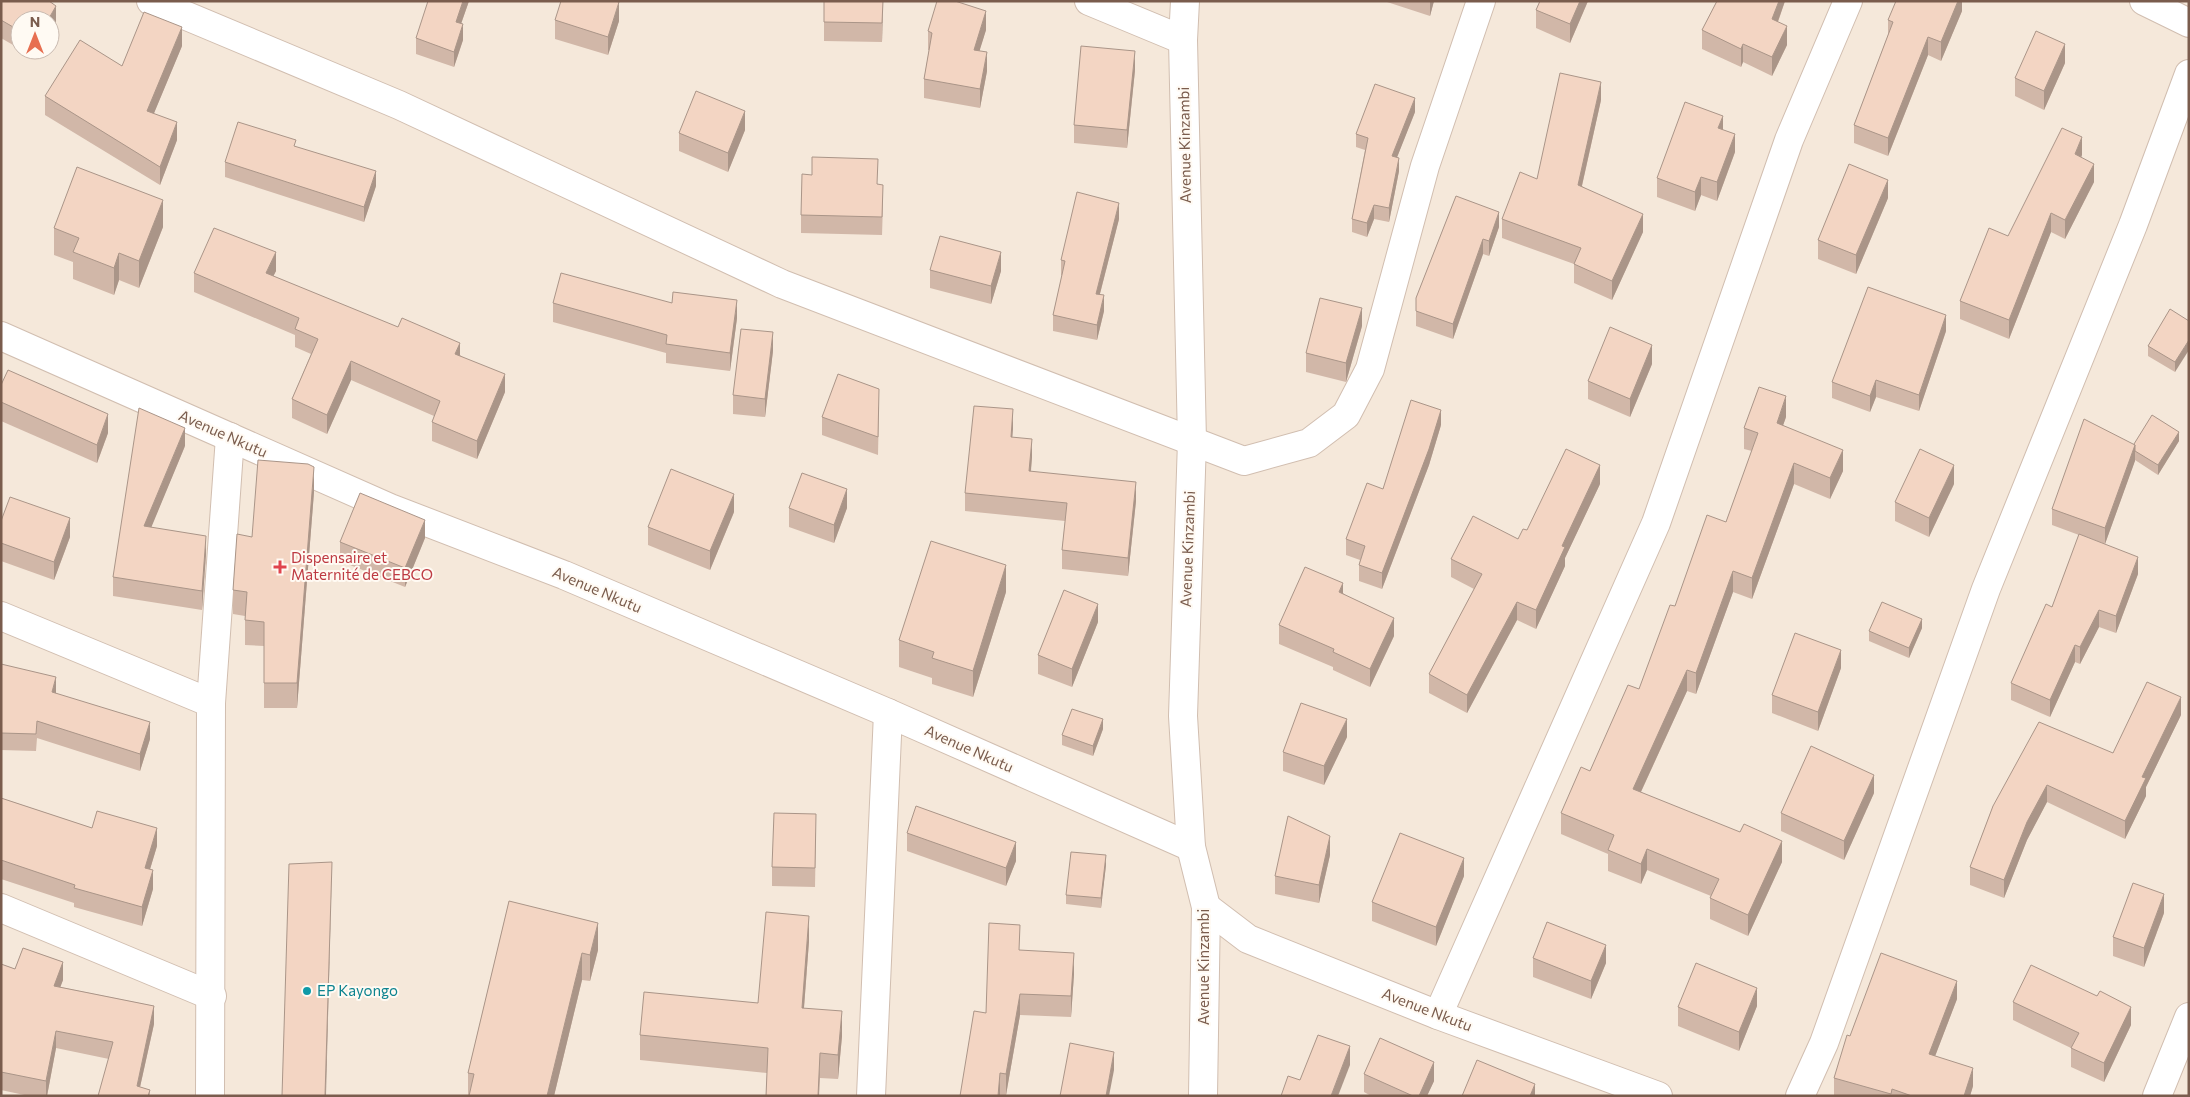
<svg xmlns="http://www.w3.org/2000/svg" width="2190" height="1097" font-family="Commissioner,sans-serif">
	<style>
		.residential { fill: #f5e8da; fill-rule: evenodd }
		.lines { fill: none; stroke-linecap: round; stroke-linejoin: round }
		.minor-casing { stroke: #d1beb0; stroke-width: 30 }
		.minor { stroke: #fff; stroke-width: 28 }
		.wall { fill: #d1b7a8 }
		.shaded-wall { fill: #aa9588 }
		.building { fill: #f3d5c3; stroke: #aa9588 }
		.health-dot { fill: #e0444e; stroke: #fffaf3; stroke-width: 2 }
		.culture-dot { fill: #0f9aa8; stroke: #fffaf3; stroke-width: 2 }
		.labels { text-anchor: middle; stroke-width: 4; stroke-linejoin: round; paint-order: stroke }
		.street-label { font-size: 15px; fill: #7a5c4d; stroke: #fffaf3 }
		.health-label { font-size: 15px; fill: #be3a42; stroke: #fffaf3; text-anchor: start }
		.culture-label { font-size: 15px; fill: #0d838f; stroke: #fffaf3; text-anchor: start }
	</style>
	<rect width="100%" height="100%" fill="#fdf6ec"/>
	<path class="residential" d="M1,1H2189V1096H1ZM20,20H50V50H20Z"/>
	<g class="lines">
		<g class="minor-casing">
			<g id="minor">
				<polyline points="151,1 399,105 782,284 1244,461 1309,443 1346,415 1370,369 1425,166 1481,1"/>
				<polyline points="1089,1 1183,40"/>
				<polyline points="1185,1 1183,40 1192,441 1183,716 1191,847 1206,907 1203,1096"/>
				<polyline points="2144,1 2189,23"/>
				<polyline points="1,336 390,508 564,575 888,713 1191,847"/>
				<polyline points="1,616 211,703"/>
				<polyline points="1206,907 1248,939 1438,1015 1658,1096"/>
				<polyline points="1,908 212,996"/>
				<polyline points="1438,1015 1656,523 1789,140 1848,1"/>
				<polyline points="210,1096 211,703 230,437"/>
				<polyline points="871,1096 888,713"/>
				<polyline points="1800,1096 1824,1043 1986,589 2133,225 2189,74"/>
				<polyline points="2157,1096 2189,1017"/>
			</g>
		</g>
		<use href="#minor" class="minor"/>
	</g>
	<g class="wall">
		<polygon points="1,1 56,24 20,20 20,49 1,38"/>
		<polygon points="469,1 461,24 463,40 454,67 416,54 416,38"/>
		<polygon points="824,1 883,1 882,42 824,41"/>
		<polygon points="1384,1 1434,1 1430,16"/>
		<polygon points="1540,1 1588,1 1570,43 1536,28 1536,10"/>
		<polygon points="1717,1 1785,1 1778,22 1787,45 1772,76 1743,62 1741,67 1702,49 1702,30"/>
		<polygon points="1962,1 1962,11 1941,61 1928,55 1888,156 1854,143 1854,125 1888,35 1888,20"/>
		<polygon points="555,20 619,21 608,55 555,39"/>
		<polygon points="986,30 979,51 987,71 980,108 924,98 924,79 929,50 928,50 928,31"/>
		<polygon points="182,46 154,113 177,140 160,185 45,115 45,96 122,66"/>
		<polygon points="21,50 41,50 36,59"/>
		<polygon points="2065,63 2044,110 2015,96 2015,78"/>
		<polygon points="1135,70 1127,148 1074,143 1074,125"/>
		<polygon points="1601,100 1582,186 1643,232 1612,300 1574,283 1574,264 1502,238 1502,219 1537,179"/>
		<polygon points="1415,112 1397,157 1399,171 1389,222 1374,219 1367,237 1352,232 1352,219 1365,150 1356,147 1356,134"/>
		<polygon points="745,130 728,172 679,151 679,133"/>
		<polygon points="1723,130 1735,152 1717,201 1701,195 1695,211 1657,197 1657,178"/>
		<polygon points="2082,155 2081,157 2094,182 2065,239 2051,232 2009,339 1960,319 1960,301 2008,236"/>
		<polygon points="225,162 376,186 364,222 225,177"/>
		<polygon points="878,184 883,204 882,235 801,233 801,215"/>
		<polygon points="1456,196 1499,227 1489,256 1483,254 1453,339 1416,326 1416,298"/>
		<polygon points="1888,198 1856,274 1818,259 1818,240"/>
		<polygon points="1119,219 1100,294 1104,311 1097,340 1053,331 1053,315 1062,275 1061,275 1061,260"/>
		<polygon points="163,227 139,288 119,280 114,295 73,279 73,262 54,255 54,228"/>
		<polygon points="930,270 1001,271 991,304 930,288"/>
		<polygon points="276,271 273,276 460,355 505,392 477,459 432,441 432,422 434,416 351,380 327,434 292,418 292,399 311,354 295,347 295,335 194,292 194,273"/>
		<polygon points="553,303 672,303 737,318 730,371 666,363 666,353 553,322"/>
		<polygon points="2189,321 2175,372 2148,356 2148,346"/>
		<polygon points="1362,326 1346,382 1306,372 1306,353"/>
		<polygon points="1946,331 1919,411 1876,397 1870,412 1832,398 1832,382"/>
		<polygon points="773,351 765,417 733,414 733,395"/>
		<polygon points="1652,364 1630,417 1588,399 1588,381"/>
		<polygon points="1,385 108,433 97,463 1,421"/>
		<polygon points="879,407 878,455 822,435 822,417"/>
		<polygon points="1786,417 1783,425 1843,471 1830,499 1794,484 1752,599 1733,592 1696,694 1687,691 1641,792 1782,862 1748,936 1710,919 1710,898 1711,896 1647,870 1641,884 1608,871 1608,854 1561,834 1561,813 1590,771 1639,689 1675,606 1726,522 1752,451 1744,449 1744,428"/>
		<polygon points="1441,425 1429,465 1382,589 1359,581 1359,565 1360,560 1346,555 1346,539 1383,489"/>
		<polygon points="1013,428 1012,437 1032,457 1031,472 1136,501 1128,576 1062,569 1062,550 1065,521 965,511 965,493"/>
		<polygon points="2179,441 2158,475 2135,460 2105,544 2084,536 2138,574 2116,633 2099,627 2080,664 2075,662 2050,717 2011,700 2011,683 2052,607 2079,535 2052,525 2052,509 2134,444"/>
		<polygon points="185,446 151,527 206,554 202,610 113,596 113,577"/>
		<polygon points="1600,484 1565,558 1565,566 1536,629 1517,620 1467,713 1429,693 1429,674 1474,589 1451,577 1451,559 1518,539 1527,530"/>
		<polygon points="1954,484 1929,537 1895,521 1895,502"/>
		<polygon points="314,492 297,708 264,708 264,646 245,645 245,616 233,614 233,590 252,537"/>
		<polygon points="789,508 847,508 834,543 789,527"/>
		<polygon points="734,512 710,570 648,545 648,527"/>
		<polygon points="1,521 70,537 54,580 1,561"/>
		<polygon points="425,538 405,587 340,561 340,542"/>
		<polygon points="1006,592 973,697 932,684 932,678 899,667 899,640"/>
		<polygon points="1343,593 1394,636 1370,687 1333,670 1333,667 1279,644 1279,625"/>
		<polygon points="1098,622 1072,687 1038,674 1038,655"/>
		<polygon points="1922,628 1909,658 1869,641 1869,631"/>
		<polygon points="1,664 56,693 150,739 140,771 37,738 36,751 1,750"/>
		<polygon points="1841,668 1818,731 1772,713 1772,695"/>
		<polygon points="2181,715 2146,787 2146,796 2125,839 2047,802 2027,840 2004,898 1970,885 1970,867 1993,806 2113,753"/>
		<polygon points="1103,729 1093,756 1062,745 1062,735"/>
		<polygon points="1347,737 1324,785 1283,771 1283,752"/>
		<polygon points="1874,793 1844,860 1781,831 1781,813"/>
		<polygon points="1,798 92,828 157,846 150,869 153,889 142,926 74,907 74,903 1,879"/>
		<polygon points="816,833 815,887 772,886 772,867"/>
		<polygon points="907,833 1016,861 1006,886 907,851"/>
		<polygon points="1330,855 1319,903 1275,894 1275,876"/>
		<polygon points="1106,865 1101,908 1066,904 1066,895"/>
		<polygon points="1464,876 1436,946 1372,921 1372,902"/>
		<polygon points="509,901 598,950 590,981 582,980 554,1096 468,1096 468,1073"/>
		<polygon points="2164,913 2144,967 2113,956 2113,937"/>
		<polygon points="809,941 804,1008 842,1036 838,1079 820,1078 819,1096 766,1096 767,1073 640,1060 640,1035 758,1003"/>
		<polygon points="23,948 63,962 63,980 60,987 154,1006 154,1024 140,1087 150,1090 150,1096 98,1096 109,1059 56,1048 47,1096 29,1096 1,1090 1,964 15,969"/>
		<polygon points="1020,951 1074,974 1071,1017 1020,1015 1006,1095 1000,1095 1000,1096 960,1096 986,1013"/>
		<polygon points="1533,958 1606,963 1591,999 1533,977"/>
		<polygon points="2097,996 2131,1025 2104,1082 2071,1067 2071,1048 2013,1020 2013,1002"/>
		<polygon points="1957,999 1935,1056 1973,1086 1970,1096 1834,1096 1834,1078 1850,1036"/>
		<polygon points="1757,1006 1739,1051 1678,1026 1678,1007"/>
		<polygon points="1364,1074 1434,1081 1427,1096 1371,1096 1364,1092"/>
	</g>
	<g class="shaded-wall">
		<polygon points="463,1 469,1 456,38 456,22"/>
		<polygon points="883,1 882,42 882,23"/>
		<polygon points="1430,1 1434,1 1430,16"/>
		<polygon points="1580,1 1588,1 1570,43 1570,24"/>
		<polygon points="1779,1 1785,1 1772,38 1772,19"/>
		<polygon points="1958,1 1962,1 1962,11 1941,61 1941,42"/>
		<polygon points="619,2 619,21 608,55 608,37"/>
		<polygon points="56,6 56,24 50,35 50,20 48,20"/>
		<polygon points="986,11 986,30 974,69 974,50"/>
		<polygon points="463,24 463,40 454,67 454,52"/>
		<polygon points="1787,26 1787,45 1772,76 1772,57"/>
		<polygon points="182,27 182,46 147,130 147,111"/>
		<polygon points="1928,37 1928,55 1888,156 1888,138"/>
		<polygon points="1743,44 1743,62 1741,67 1741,49"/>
		<polygon points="2065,44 2065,63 2044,110 2044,91"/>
		<polygon points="36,50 41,50 36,59"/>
		<polygon points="1135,51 1135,70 1127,148 1127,130"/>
		<polygon points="987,52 987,71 980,108 980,89"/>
		<polygon points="1601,82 1601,100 1578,203 1578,185"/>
		<polygon points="1415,98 1415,112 1392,170 1392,156"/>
		<polygon points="745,111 745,130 728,172 728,153"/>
		<polygon points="1723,116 1723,134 1718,128"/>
		<polygon points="177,122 177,140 160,185 160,167"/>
		<polygon points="1735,134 1735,152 1717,201 1717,182"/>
		<polygon points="2082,137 2082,155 2075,173 2075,154"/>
		<polygon points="1399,158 1399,171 1389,222 1389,208"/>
		<polygon points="2094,164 2094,182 2065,239 2065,220"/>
		<polygon points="376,171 376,186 364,222 364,207"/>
		<polygon points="1701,177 1701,195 1695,211 1695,192"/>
		<polygon points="1888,180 1888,198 1856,274 1856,255"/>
		<polygon points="2,194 2,212 1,214 1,196"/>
		<polygon points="163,200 163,227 139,288 139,261"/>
		<polygon points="1119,203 1119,219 1096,309 1096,294"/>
		<polygon points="1374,205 1374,219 1367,237 1367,223"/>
		<polygon points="1499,212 1499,227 1489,256 1489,241"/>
		<polygon points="2051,213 2051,232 2009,339 2009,320"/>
		<polygon points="1643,214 1643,232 1612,300 1612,281"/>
		<polygon points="1483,239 1483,254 1453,339 1453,324"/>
		<polygon points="276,252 276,271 266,291 266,273"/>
		<polygon points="1001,252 1001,271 991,304 991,286"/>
		<polygon points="119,253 119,280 114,295 114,268"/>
		<polygon points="1104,295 1104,311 1097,340 1097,325"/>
		<polygon points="737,300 737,318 730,371 730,353"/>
		<polygon points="1362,308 1362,326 1346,382 1346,363"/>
		<polygon points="1946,315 1946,331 1919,411 1919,395"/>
		<polygon points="773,332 773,351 765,417 765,399"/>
		<polygon points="2189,340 2189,350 2175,372 2175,362"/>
		<polygon points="460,343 460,362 455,354"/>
		<polygon points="1652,345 1652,364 1630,417 1630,399"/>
		<polygon points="351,361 351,380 327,434 327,415"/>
		<polygon points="505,374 505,392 477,459 477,441"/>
		<polygon points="1876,380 1876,397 1870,412 1870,396"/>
		<polygon points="1786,396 1786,417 1777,443 1777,423"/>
		<polygon points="1013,409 1013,428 1011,455 1011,437"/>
		<polygon points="1441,410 1441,425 1429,465 1382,589 1382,573"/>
		<polygon points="108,414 108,433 97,463 97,445"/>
		<polygon points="185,428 185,446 144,545 144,526"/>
		<polygon points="2179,432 2179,441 2158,475 2158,465"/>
		<polygon points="1032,439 1032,457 1029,490 1029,471"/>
		<polygon points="2135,445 2135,461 2105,544 2105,528"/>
		<polygon points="1843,450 1843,471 1830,499 1830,478"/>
		<polygon points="1794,463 1794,484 1752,599 1752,578"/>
		<polygon points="1600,465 1600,484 1565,558 1565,566 1536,629 1536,610 1562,546"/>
		<polygon points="1954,465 1954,484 1929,537 1929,518"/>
		<polygon points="314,467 314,492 297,708 297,683"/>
		<polygon points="1136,482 1136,501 1128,576 1128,558"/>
		<polygon points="847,489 847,508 834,543 834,525"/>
		<polygon points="734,494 734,512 710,570 710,551"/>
		<polygon points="70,518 70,537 54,580 54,562"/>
		<polygon points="425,520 425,538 405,587 405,568"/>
		<polygon points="206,536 206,554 202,610 202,591"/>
		<polygon points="2138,557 2138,574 2116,633 2116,616"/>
		<polygon points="1006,565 1006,592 973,697 973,671"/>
		<polygon points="1733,571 1733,592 1696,694 1696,673"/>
		<polygon points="1343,583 1343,602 1339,592"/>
		<polygon points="1517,602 1517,620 1467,713 1467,695"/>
		<polygon points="1098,604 1098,622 1072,687 1072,669"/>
		<polygon points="2099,610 2099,627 2080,664 2080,647"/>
		<polygon points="1394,618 1394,636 1370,687 1370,669"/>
		<polygon points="1922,619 1922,628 1909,658 1909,648"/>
		<polygon points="2075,645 2075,662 2050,717 2050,700"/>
		<polygon points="1841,650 1841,668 1818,731 1818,712"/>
		<polygon points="1687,670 1687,691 1633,809 1633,789"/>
		<polygon points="56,677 56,694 52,692"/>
		<polygon points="2181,697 2181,715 2146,787 2146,796 2125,839 2125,821 2142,777"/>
		<polygon points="1103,719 1103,729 1093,756 1093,746"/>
		<polygon points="1347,719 1347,737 1324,785 1324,766"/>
		<polygon points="150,722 150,739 140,771 140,754"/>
		<polygon points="1874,775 1874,793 1844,860 1844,841"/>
		<polygon points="2047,785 2047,802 2027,840 2004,898 2004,880 2027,822"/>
		<polygon points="157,828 157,846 145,886 145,868"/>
		<polygon points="1330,836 1330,855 1319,903 1319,885"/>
		<polygon points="1782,841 1782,862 1748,936 1748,915"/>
		<polygon points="1016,842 1016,861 1006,886 1006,868"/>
		<polygon points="1647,849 1647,870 1641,884 1641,864"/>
		<polygon points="1106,855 1106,865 1101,908 1101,898"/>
		<polygon points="1464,858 1464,876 1436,946 1436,927"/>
		<polygon points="332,862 326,1096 325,1096"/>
		<polygon points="153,870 153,889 142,926 142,907"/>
		<polygon points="2164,894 2164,913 2144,967 2144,948"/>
		<polygon points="809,916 809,941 802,1033 802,1008"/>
		<polygon points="598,923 598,950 590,981 590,955"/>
		<polygon points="1606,945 1606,963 1591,999 1591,981"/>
		<polygon points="582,953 582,980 554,1096 547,1096"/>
		<polygon points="1074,953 1074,974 1071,1017 1071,996"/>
		<polygon points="63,962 63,980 54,1004 54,986"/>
		<polygon points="1957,981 1957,999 1929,1072 1929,1054"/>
		<polygon points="1757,988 1757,1006 1739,1051 1739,1032"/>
		<polygon points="1020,994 1020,1015 1006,1095 1006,1074"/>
		<polygon points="154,1006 154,1024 138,1096 137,1086"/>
		<polygon points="2131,1007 2131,1025 2104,1082 2104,1063"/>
		<polygon points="842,1011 842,1036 838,1079 838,1055"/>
		<polygon points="56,1031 56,1048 47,1096 46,1096 46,1081"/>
		<polygon points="1350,1046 1350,1065 1338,1096 1331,1096"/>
		<polygon points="1114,1052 1114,1070 1109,1096 1106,1096"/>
		<polygon points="820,1053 819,1096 818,1096"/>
		<polygon points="1434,1062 1434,1081 1427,1096 1419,1096"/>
		<polygon points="1973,1068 1973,1086 1970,1096 1964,1096"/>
		<polygon points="1000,1073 1000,1096 998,1096"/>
		<polygon points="1535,1084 1535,1096 1530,1096"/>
	</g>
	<g class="building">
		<polygon points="1,1 49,1 56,6 48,20 20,20 20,31 1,20"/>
		<polygon points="428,1 463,1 456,22 463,24 454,52 416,38"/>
		<polygon points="561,1 615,1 619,2 608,37 555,20"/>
		<polygon points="824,1 883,1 882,23 824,22"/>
		<polygon points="937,1 955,1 986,11 974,50 987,52 980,89 924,79 932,33 928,31"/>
		<polygon points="1540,1 1580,1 1570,24 1536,10"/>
		<polygon points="1717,1 1779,1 1772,19 1787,26 1772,57 1743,44 1741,49 1702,30"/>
		<polygon points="1896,1 1958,1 1941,42 1928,37 1888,138 1854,125 1893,22 1888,20"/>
		<polygon points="144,12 182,27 147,111 177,122 160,167 45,96 80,40 122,66"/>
		<polygon points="2036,31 2065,44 2044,91 2015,78"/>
		<polygon points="1081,46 1135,51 1127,130 1074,125"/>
		<polygon points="1560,73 1601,82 1578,185 1643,214 1612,281 1574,264 1581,248 1502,219 1520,172 1537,179"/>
		<polygon points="1375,84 1415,98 1392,156 1399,158 1389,208 1374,205 1367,223 1352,219 1368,138 1356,134"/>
		<polygon points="696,91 745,111 728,153 679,133"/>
		<polygon points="1685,102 1723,116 1718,128 1735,134 1717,182 1701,177 1695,192 1657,178"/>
		<polygon points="238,122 296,140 294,146 376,171 364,207 225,162"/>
		<polygon points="2062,128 2082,137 2075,154 2094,164 2065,220 2051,213 2009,320 1960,301 1989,228 2008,236"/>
		<polygon points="812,157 878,159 877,184 883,185 882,217 801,215 802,174 812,175"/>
		<polygon points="1849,164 1888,180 1856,255 1818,240"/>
		<polygon points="77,167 163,200 139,261 119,253 114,268 73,252 79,238 54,228"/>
		<polygon points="1077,192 1119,203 1096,294 1104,295 1097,325 1053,315 1065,261 1061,260"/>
		<polygon points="1456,196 1499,212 1489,241 1483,239 1453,324 1416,311 1416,298"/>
		<polygon points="214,228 276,252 266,273 398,327 402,318 460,343 455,354 505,374 477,441 432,422 440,401 351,361 327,415 292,399 318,339 295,329 299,318 194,273"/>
		<polygon points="940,236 1001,252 991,286 930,270"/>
		<polygon points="561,273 672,303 673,292 737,300 730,353 666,344 667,335 553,303"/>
		<polygon points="1868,287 1946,315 1919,395 1876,380 1870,396 1832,382"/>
		<polygon points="1320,298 1362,308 1346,363 1306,353"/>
		<polygon points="2170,309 2189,321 2189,340 2175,362 2148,346"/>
		<polygon points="1610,327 1652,345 1630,399 1588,381"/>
		<polygon points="741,329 773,332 765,399 733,395"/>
		<polygon points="8,370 108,414 97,445 1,402 1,385"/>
		<polygon points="838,374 879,389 878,437 822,417"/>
		<polygon points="1759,387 1786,396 1777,423 1843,450 1830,478 1794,463 1752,578 1733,571 1696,673 1687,670 1633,789 1740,832 1744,824 1782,841 1748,915 1710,898 1719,879 1647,849 1641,864 1608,850 1614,835 1561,813 1581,767 1590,771 1628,685 1639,689 1670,605 1675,606 1707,515 1726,522 1758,433 1744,428"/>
		<polygon points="1411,400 1441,410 1429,449 1382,573 1359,565 1365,546 1346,539 1367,483 1383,489"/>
		<polygon points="974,406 1013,409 1011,437 1032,439 1029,471 1136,482 1128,558 1062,550 1067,503 965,493"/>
		<polygon points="139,408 185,428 144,526 206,536 202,591 113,577"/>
		<polygon points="2152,415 2179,432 2158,465 2135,451 2135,445 2134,444"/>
		<polygon points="2084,419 2135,445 2105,528 2052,509"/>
		<polygon points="1566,449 1600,465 1562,546 1565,547 1536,610 1517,602 1467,695 1429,674 1482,574 1451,559 1473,516 1518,539 1523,529 1527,530"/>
		<polygon points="1920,449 1954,465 1929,518 1895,502"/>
		<polygon points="258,460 308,464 314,467 297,683 264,683 264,622 245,620 247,592 233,590 237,534 252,537"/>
		<polygon points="671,469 734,494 710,551 648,527"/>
		<polygon points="802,473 847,489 834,525 789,508"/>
		<polygon points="360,493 425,520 405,568 340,542"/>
		<polygon points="10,497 70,518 54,562 1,543 1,521"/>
		<polygon points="2079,534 2138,557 2116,616 2099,610 2080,647 2075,645 2050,700 2011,683 2046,604 2052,607"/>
		<polygon points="931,541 1006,565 973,671 932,658 934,652 899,640"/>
		<polygon points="1305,567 1343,583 1339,592 1394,618 1370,669 1333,652 1334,649 1279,625"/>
		<polygon points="1064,590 1098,604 1072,669 1038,655"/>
		<polygon points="1882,602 1922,619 1909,648 1869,631"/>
		<polygon points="1795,633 1841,650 1818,712 1772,695"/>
		<polygon points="1,664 56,677 52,692 150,722 140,754 37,721 36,734 1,733"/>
		<polygon points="2147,682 2181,697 2142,777 2146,778 2125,821 2047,785 2027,822 2004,880 1970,867 1993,806 2039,722 2113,753"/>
		<polygon points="1301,703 1347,719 1324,766 1283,752"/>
		<polygon points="1072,709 1103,719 1093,746 1062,735"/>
		<polygon points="1811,746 1874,775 1844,841 1781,813"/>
		<polygon points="1,798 92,828 97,811 157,828 145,868 153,870 142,907 74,888 75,885 1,860"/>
		<polygon points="916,806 1016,842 1006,868 907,833"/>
		<polygon points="774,813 816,814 815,868 772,867"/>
		<polygon points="1288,816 1330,836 1319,885 1275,876"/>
		<polygon points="1400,833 1464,858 1436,927 1372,902"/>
		<polygon points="1071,852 1106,855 1101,898 1066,895"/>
		<polygon points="332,862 325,1096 282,1096 289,864"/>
		<polygon points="2133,883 2164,894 2144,948 2113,937"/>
		<polygon points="509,901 598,923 590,955 582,953 547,1096 469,1096 474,1074 468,1073"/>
		<polygon points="766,912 809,916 802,1008 842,1011 838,1055 820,1053 818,1096 766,1096 768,1048 640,1035 644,992 758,1003"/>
		<polygon points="1547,922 1606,945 1591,981 1533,958"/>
		<polygon points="989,923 1020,925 1019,950 1074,953 1071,996 1020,994 1006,1074 1000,1073 998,1096 960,1096 974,1011 986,1013"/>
		<polygon points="23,948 63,962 54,986 154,1006 137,1086 150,1090 148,1096 98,1096 113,1042 56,1031 46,1081 1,1072 1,964 15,969"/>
		<polygon points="1881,953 1957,981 1929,1054 1973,1068 1964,1096 1912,1096 1892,1089 1891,1094 1834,1078 1847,1035 1850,1036"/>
		<polygon points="1696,963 1757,988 1739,1032 1678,1007"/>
		<polygon points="2031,965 2097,996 2100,991 2131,1007 2104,1063 2071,1048 2079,1033 2013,1002"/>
		<polygon points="1318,1035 1350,1046 1331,1096 1281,1096 1288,1076 1300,1080"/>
		<polygon points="1380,1038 1434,1062 1419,1096 1413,1096 1364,1074"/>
		<polygon points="1070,1043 1114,1052 1106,1096 1060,1096"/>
		<polygon points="1477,1060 1535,1084 1530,1096 1462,1096"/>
	</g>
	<path class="health-dot" d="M277.5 559.5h5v5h5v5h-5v5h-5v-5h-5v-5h5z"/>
	<circle class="culture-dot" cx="307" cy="991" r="5"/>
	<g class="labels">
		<g class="street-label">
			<text transform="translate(1185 145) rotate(-91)" y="5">Avenue Kinzambi</text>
			<text transform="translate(223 434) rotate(24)" y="5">Avenue Nkutu</text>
			<text transform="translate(1188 549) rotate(-88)" y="5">Avenue Kinzambi</text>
			<text transform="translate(597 590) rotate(23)" y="5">Avenue Nkutu</text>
			<text transform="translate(969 749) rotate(24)" y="5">Avenue Nkutu</text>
			<text transform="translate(1204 967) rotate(-90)" y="5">Avenue Kinzambi</text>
			<text transform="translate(1427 1010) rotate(21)" y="5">Avenue Nkutu</text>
		</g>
		<g class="health-label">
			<text x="291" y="563">Dispensaire et<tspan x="291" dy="17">Maternité de CEBCO</tspan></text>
		</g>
		<g class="culture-label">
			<text x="317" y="996">EP Kayongo</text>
		</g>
	</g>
	<rect width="2190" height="1097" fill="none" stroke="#7a5c4d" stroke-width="5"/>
	<g transform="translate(35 35)"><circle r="24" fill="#fffaf3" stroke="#cabbb1"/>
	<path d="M0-4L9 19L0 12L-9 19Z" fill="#e76f51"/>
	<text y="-8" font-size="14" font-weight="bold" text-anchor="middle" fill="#7a5c4d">N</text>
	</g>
</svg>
